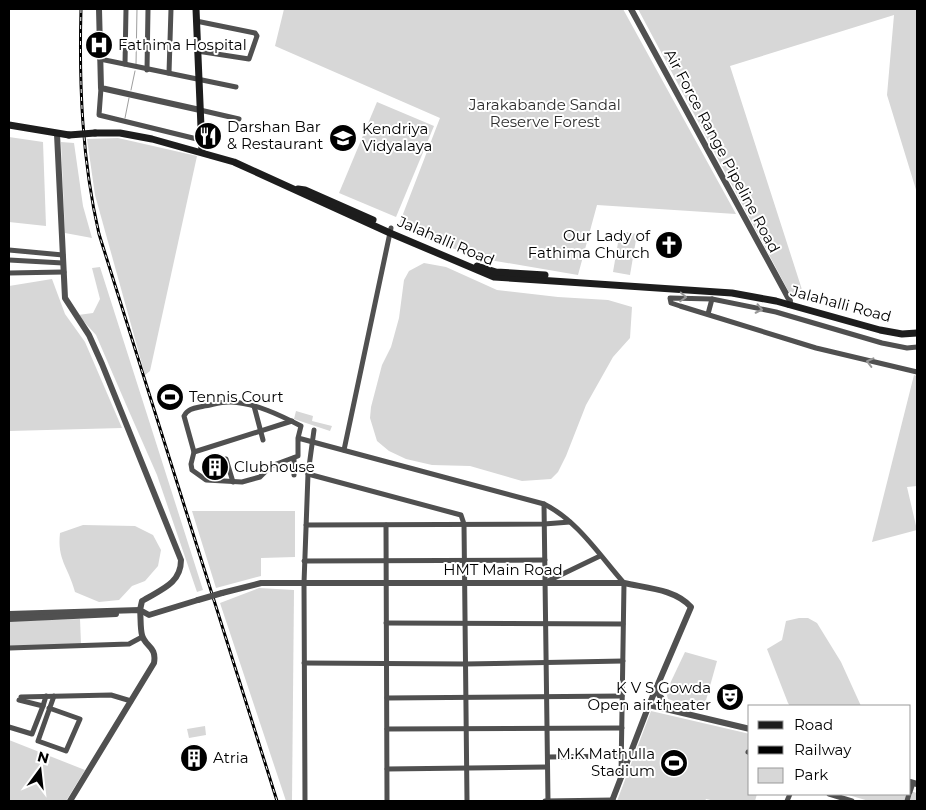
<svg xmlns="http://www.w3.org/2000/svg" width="926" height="810" font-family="Montserrat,sans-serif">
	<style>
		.green { fill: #d7d7d7 }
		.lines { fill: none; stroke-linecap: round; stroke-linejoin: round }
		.stream { stroke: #9e9e9e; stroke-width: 1 }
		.minor { stroke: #505050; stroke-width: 5 }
		.tertiary { stroke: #505050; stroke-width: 6 }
		.secondary { stroke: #1d1d1d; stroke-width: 7 }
		.rail-casing { stroke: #000; stroke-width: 3 }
		.rail { stroke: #fff; stroke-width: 1; stroke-dasharray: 4; stroke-linecap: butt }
		.tertiary-bridge { stroke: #505050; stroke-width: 6 }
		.secondary-bridge { stroke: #1d1d1d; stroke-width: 7 }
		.oneway { stroke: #969696 }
		.labels { text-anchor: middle; stroke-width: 4; stroke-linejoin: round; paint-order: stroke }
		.poi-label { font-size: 15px; fill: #000; stroke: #fff; text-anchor: start }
		.park-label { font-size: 15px; fill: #2e2e2e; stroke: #fff }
		.street-label { font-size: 15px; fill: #000; stroke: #fff }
	</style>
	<rect width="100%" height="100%" fill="#fff"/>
	<g class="green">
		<polygon points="284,9 623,9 736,214 597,205 578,275 478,258 398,227 440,118 275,46"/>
		<polygon points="638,9 917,9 917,193 887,95 894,15 730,66 805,299 791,296"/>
		<polygon points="377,102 434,126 396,217 339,193"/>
		<polygon points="9,137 43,142 46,226 9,222"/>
		<polygon points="118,138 197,156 150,371 145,375 95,195 87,139"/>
		<polygon points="61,142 74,143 83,206 92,238 65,233"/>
		<polygon points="620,231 637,234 630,275 613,272"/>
		<polygon points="424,263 446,267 497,290 558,297 608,300 632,307 630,338 613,357 586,405 566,456 558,472 551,479 522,481 470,466 432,465 406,459 389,451 377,441 370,418 371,407 382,365 391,347 399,318 404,280 409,271"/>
		<polygon points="100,267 203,590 197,592 157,475 128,409 96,335 78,315 93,313 100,299 92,268"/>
		<polygon points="52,279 65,314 85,342 122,428 9,431 9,286"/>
		<polygon points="914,375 917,376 917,486 907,487 917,530 872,542"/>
		<polygon points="173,383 179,407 166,410 161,386"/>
		<polygon points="296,411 313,416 312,421 332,426 330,431 294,419"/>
		<polygon points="192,511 295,511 295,557 261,558 261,576 216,588"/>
		<path d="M83,525L135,526L153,535L161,550L158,566L145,581L132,586L119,600L99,602L75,592C68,566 57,560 60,533Z"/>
		<polygon points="259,588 294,590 292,801 286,801 220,603"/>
		<polygon points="799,618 808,618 817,623 841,662 861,706 790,706 788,703 767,649 782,640 786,621"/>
		<polygon points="80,619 81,644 9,646 9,621"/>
		<polygon points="685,652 717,661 703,711 668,699 666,692"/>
		<polygon points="651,711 750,734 750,794 757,794 755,801 715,801 706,799 705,801 617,801"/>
		<polygon points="205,726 206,735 189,738 187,729"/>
		<polygon points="9,740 85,770 66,801 9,801"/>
		<polygon points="910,791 917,793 917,801 869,801 845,794 910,794"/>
	</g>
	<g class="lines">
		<g class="stream">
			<polyline points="136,65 137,9"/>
			<polyline points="131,90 135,71"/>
			<polyline points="125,118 129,98"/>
		</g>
		<g class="minor">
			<polyline points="196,21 255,33 257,36 249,59 197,51"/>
			<polyline points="100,59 236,87"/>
			<polyline points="125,64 126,9"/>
			<polyline points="147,70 148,9"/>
			<polyline points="169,73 171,9"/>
			<polyline points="101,88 99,115 201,140"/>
			<polyline points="200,110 239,119"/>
			<polyline points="9,250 63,255"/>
			<polyline points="9,260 63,263"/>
			<polyline points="9,273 64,272"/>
			<polyline points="708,314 712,299"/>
			<polyline points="917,347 907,348 882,343 776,312 712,299 670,298 671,303 680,306 816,348 917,372"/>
			<polyline points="254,406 263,440"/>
			<path d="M298,438V456L271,466L260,477L242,482L206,480L192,470L191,464L194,452L184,416C188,408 196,408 204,406C212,405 222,401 231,402C255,403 280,415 301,426L298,438L544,504C577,520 600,556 624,583L621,775"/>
			<polyline points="344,450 391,228"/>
			<polyline points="194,452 292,421"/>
			<polyline points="294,458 294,475"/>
			<polyline points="226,459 233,482"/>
			<polyline points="308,474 461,515 464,524 467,801"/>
			<polyline points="544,504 548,801"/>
			<polyline points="306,525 544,524 570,522"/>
			<polyline points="386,525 387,801"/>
			<polyline points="304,561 545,560"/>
			<polyline points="546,582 600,556"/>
			<polyline points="386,623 623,624"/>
			<polyline points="9,648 129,644 142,637"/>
			<polyline points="304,663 465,664 623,661"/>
			<polyline points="21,697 111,695 131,701"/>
			<polyline points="387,698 622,696"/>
			<polyline points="19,700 43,706 46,696"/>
			<polyline points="49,708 80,719 66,751 38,741 54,696"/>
			<polyline points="9,727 32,734 43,706"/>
			<polyline points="387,729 622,728"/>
			<polyline points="748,752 750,753"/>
			<polyline points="548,757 621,756"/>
			<polyline points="387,769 547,767"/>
			<polyline points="910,792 913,783"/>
			<polyline points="829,794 852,801"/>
			<polyline points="305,801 304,583 308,474 314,430"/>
			<polyline points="545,801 613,800"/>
			<polyline points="787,801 790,794"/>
			<polyline points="907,801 909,794"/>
		</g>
		<g class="tertiary">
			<polyline points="99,9 101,88 200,110"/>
			<polyline points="631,9 790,301 789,305"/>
			<path d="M57,134L65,298L89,335L102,364L181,560C181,584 160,590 142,601L140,610L149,615L198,600"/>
			<path d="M222,593L261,583H624C646,588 675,589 691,607L649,705L612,801"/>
			<path d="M9,614L140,610C141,618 140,627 142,635C145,647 157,646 154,663L70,801"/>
			<polyline points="9,619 116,614"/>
			<polyline points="656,690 666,705 672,708"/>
			<polyline points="649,705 750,729"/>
			<polyline points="910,782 917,784"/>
		</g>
		<g class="secondary">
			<polyline points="196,9 202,151"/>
			<polyline points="9,125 69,135"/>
			<polyline points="95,133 120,133 152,139 234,162 390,233 494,277 732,293 776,301 880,330 902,334 917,333"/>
			<polyline points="298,189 305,190 373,220"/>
			<polyline points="477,266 496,272 545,275"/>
		</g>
		<g class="rail-casing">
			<path id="rail" d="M81,9C79,85 82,160 99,234L277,801"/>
		</g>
		<use href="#rail" class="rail"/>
		<polyline class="tertiary-bridge" points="198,600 222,593"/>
		<polyline class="secondary-bridge" points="69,135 95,133"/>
	</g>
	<defs><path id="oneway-chevron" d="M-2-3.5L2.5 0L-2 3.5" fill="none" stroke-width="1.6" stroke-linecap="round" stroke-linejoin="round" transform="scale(1.25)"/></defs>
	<g class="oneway">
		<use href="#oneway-chevron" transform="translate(683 297) rotate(3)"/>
		<use href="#oneway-chevron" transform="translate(759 309) rotate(12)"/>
		<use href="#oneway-chevron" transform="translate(870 362) rotate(-166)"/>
	</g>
	<defs>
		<g id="hospital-disc" transform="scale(1.4375)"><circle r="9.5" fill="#000" stroke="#fff"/><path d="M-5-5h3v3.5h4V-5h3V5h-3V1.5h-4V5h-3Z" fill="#fff"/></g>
		<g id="restaurant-disc" transform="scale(1.4375)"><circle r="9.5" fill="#000" stroke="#fff"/><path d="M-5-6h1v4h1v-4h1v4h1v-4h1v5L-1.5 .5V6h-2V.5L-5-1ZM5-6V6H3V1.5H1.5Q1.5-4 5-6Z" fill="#fff"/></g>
		<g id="school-disc" transform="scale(1.4375)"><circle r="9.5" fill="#000" stroke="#fff"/><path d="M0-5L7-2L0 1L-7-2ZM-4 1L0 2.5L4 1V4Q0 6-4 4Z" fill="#fff"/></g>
		<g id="church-disc" transform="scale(1.4375)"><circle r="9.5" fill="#000" stroke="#fff"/><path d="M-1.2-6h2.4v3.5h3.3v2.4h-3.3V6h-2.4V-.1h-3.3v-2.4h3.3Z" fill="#fff"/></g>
		<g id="stadium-disc" transform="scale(1.4375)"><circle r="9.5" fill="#000" stroke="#fff"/><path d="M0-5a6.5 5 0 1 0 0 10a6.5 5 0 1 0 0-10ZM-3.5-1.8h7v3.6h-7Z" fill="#fff"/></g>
		<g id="building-disc" transform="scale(1.4375)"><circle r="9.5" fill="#000" stroke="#fff"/><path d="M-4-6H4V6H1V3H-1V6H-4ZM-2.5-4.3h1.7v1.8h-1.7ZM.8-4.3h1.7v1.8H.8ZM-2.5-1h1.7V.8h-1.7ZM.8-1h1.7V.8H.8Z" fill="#fff"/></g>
		<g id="theatre-disc" transform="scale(1.4375)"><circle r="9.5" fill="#000" stroke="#fff"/><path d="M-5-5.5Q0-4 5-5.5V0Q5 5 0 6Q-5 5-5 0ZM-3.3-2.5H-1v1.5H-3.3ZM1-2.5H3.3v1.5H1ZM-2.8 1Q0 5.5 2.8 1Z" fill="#fff"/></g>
	</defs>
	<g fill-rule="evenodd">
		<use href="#hospital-disc" x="99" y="45"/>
		<use href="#restaurant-disc" x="208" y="136"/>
		<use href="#school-disc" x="343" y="138"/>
		<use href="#church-disc" x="669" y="245"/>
		<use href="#stadium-disc" x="170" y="397"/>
		<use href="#building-disc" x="215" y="467"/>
		<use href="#theatre-disc" x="730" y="697"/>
		<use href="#building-disc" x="194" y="758"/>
		<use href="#stadium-disc" x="674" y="763"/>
	</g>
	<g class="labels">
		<g class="poi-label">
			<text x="118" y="50">Fathima Hospital</text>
			<text x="227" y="132">Darshan Bar<tspan x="227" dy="17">&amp; Restaurant</tspan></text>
			<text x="362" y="134">Kendriya<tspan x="362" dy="17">Vidyalaya</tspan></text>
			<text x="650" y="241" text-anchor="end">Our Lady of<tspan x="650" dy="17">Fathima Church</tspan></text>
			<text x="189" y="402">Tennis Court</text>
			<text x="234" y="472">Clubhouse</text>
			<text x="711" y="693" text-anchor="end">K V S Gowda<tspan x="711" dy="17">Open air theater</tspan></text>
			<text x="655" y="759" text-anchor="end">M.K Mathulla<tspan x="655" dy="17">Stadium</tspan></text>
			<text x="213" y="763">Atria</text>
		</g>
		<g class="park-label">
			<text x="545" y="110">Jarakabande Sandal<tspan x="545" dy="17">Reserve Forest</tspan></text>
		</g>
		<g class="street-label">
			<text transform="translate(722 151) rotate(62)" y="5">Air Force Range Pipeline Road</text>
			<text transform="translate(446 241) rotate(23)" y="5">Jalahalli Road</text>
			<text transform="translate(841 304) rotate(15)" y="5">Jalahalli Road</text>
			<text x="503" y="575">HMT Main Road</text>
		</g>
	</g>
	<rect width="926" height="810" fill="none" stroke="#000000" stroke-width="20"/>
	<rect x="748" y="705" width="162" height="90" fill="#ffffff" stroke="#999999"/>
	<rect x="758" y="721" width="25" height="8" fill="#1d1d1d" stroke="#999999"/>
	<text x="794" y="730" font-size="15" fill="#000000">Road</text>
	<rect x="758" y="746" width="25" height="8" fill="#000000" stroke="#999999"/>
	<text x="794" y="755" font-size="15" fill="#000000">Railway</text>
	<rect x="758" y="768" width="25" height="15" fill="#d7d7d7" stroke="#999999"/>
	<text x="794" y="780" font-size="15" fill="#000000">Park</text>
	<g transform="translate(40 770) rotate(15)" stroke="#ffffff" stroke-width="4" paint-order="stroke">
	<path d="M0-4L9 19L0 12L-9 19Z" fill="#000000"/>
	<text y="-8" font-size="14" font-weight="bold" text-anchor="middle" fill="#000000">N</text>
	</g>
</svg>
